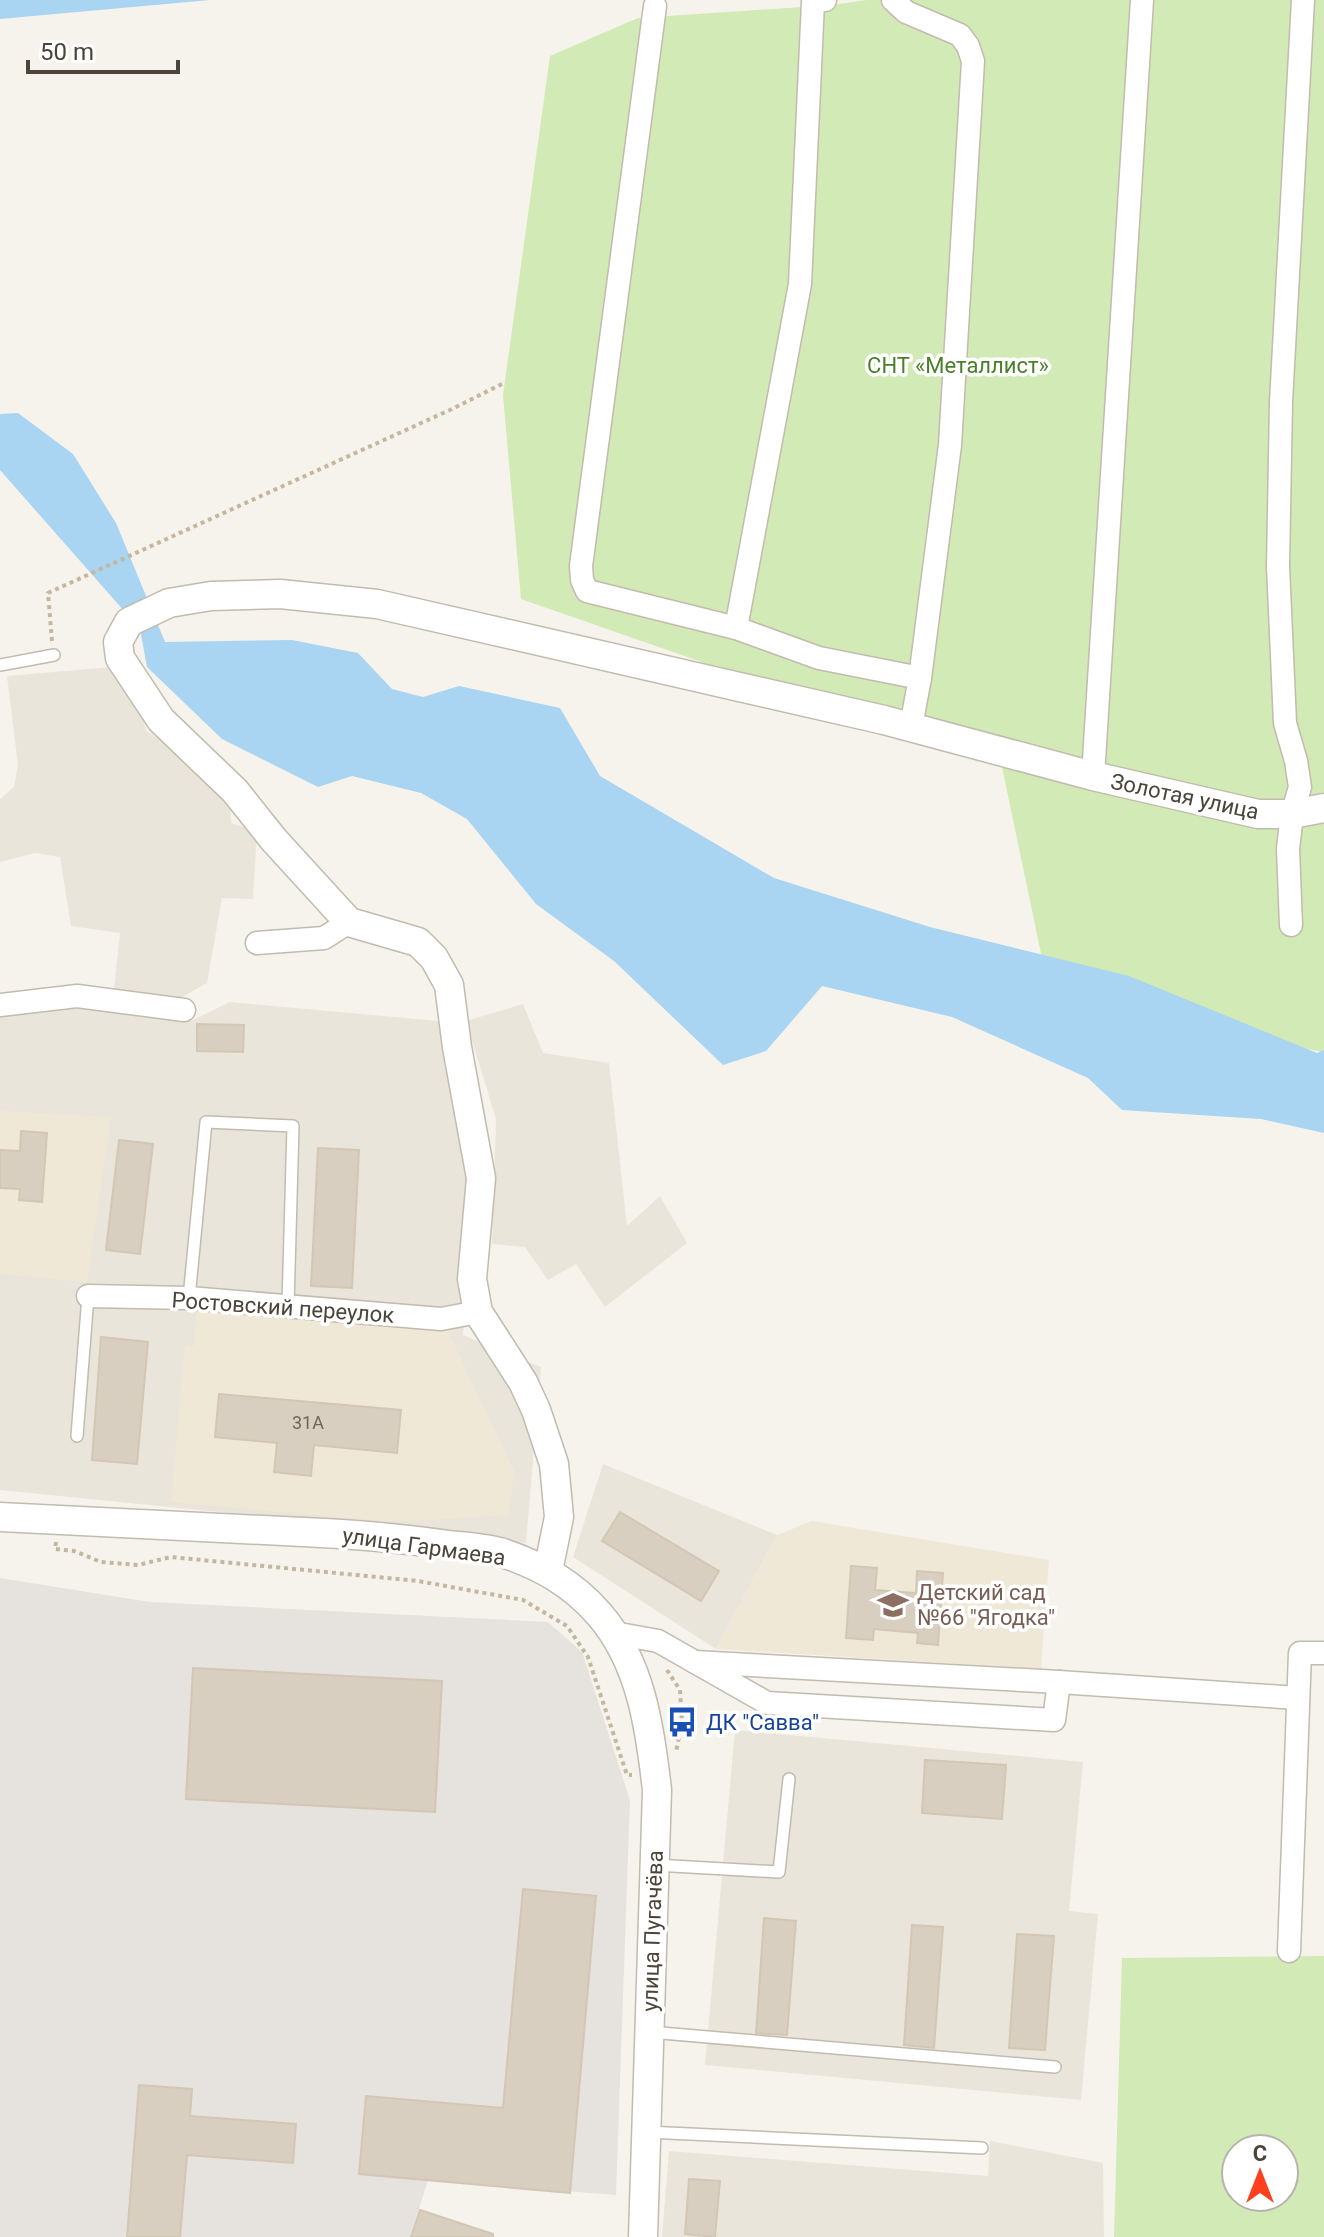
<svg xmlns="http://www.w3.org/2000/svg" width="1324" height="2237" font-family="Roboto,sans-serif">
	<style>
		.residential { fill: #eae5da }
		.industrial { fill: #e6e2dd }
		.education { fill: #efe8d6 }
		.green { fill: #d2eab5; fill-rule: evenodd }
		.water { fill: #a9d4f2 }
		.building { fill: #d8cfc1; stroke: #d3c7b4; stroke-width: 2 }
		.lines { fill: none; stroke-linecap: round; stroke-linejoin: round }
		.service-casing { stroke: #c2bbae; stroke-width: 14 }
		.minor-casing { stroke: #c2bbae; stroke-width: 25 }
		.tertiary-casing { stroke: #c2bbae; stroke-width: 31 }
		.path { stroke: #c4b79f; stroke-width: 4; stroke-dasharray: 4 4; stroke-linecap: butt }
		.service { stroke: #fff; stroke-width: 11 }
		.minor { stroke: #fff; stroke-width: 22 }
		.tertiary { stroke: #fff; stroke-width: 28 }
		.labels { text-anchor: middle; stroke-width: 7; stroke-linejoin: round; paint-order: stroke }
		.number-label { font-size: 18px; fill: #6e675b }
		.park-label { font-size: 22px; fill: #4a7f2a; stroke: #fff }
		.street-label { font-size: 22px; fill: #4b4439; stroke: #fff }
		.education-label { font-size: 22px; fill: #785e54; stroke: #fff; text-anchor: start }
		.transit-label { font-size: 22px; fill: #164399; stroke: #fff; text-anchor: start }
	</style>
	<rect width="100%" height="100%" fill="#f6f3ec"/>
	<g class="residential">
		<polygon points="113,667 143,714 146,731 186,755 230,800 231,823 257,831 253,899 222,898 207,983 175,1001 114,989 120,933 71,926 60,857 35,853 0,862 0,799 14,787 18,765 7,676"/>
		<polygon points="230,1002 438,1021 474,1180 463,1335 541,1367 526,1543 0,1490 0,1011 75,1004 191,1021"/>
		<polygon points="523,1004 543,1053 609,1063 627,1226 660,1196 687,1243 605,1307 576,1264 548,1280 525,1247 492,1244 496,1119 466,1021"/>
		<polygon points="603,1464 777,1535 716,1649 573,1557"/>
		<polygon points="735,1730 1083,1762 1069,1911 1098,1914 1081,2100 705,2065"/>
		<polygon points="990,2141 1103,2163 1104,2237 662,2237 669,2151 988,2176"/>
	</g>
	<polygon class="industrial" points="0,1578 150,1602 548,1622 582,1652 630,1800 616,2195 428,2180 410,2237 0,2237"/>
	<g class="education">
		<polygon points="0,1111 111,1117 87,1282 0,1274"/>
		<polygon points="197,1306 447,1329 514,1471 509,1515 396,1522 171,1502 185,1345 194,1346"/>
		<polygon points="812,1521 1049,1560 1041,1669 716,1649 777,1535"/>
	</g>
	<g class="green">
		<polygon points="867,0 1324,0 1324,1052 1250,1039 1043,963 1002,767 521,599 503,395 550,56 638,18 832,5"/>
		<path d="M1324,1956V2237H1114L1122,1958ZM1236,2149H1284V2197H1236Z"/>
	</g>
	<g class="water">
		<polygon points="0,0 210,0 0,19"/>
		<polygon points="18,413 73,454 116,523 165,642 292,640 358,653 392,689 423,697 459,686 560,708 600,776 774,878 930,927 1129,976 1317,1053 1324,1050 1324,1133 1261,1119 1122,1110 1088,1078 952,1017 822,986 766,1051 723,1065 614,961 536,904 467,819 421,793 352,776 318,787 222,739 147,667 140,629 0,470 0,414"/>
	</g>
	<g class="building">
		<polygon points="197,1024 244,1025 243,1052 197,1051"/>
		<polygon points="21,1131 47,1133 42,1202 19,1200 20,1189 0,1188 0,1150 20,1151"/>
		<polygon points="119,1140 153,1144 140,1254 106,1250"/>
		<polygon points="318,1148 359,1150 352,1288 311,1286"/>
		<polygon points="101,1337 148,1342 137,1464 92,1460"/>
		<polygon points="219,1394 401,1410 397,1453 314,1445 311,1476 274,1472 277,1443 215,1437"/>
		<polygon points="620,1512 719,1571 701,1601 602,1541"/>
		<polygon points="851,1566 877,1568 875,1590 916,1593 917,1571 943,1573 938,1645 917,1643 918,1633 874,1629 873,1640 846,1638"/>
		<polygon points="193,1668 442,1681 435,1812 186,1799"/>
		<polygon points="925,1760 1006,1765 1002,1819 922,1813"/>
		<polygon points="523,1889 596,1896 570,2193 359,2174 366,2096 503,2108"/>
		<polygon points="764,1918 796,1921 787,2035 756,2033"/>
		<polygon points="912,1925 943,1927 934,2048 904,2045"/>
		<polygon points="1017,1934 1054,1936 1045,2050 1009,2048"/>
		<polygon points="139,2085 192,2089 190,2116 296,2124 293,2163 187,2155 180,2237 127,2237"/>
		<polygon points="689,2179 720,2181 715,2237 685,2234"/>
		<polygon points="420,2210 493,2234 493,2237 411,2237"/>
	</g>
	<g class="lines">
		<g class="service-casing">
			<g id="service">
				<polyline points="0,665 54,655"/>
				<polyline points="189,1298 206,1122 293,1126 288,1305"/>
				<polyline points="77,1436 88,1296"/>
				<polyline points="655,1865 779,1872 789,1779"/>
				<polyline points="650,2032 1055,2067"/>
				<polyline points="647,2132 982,2148"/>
			</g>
		</g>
		<g class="minor-casing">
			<g id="minor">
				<polyline points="893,0 906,12 960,35 968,46 973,61 950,445 920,678 911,726"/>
				<polyline points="655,6 581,566 582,580 587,591 736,628 819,658 920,678"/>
				<polyline points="736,628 800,284 813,2 825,0"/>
				<polyline points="1093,776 1142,0"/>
				<polyline points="1291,925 1288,849 1292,814 1300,787 1296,761 1285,723 1278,566 1281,402 1303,0"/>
				<polyline points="257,943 324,938 349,922"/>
				<polyline points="0,1005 77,996 184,1010"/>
				<polyline points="88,1296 189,1298 441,1319 478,1312"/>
				<polyline points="614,1633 658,1641 767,1703 1054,1720 1059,1682"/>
				<polyline points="695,1662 1059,1682 1298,1698"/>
				<polyline points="1289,1951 1300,1653 1324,1653"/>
			</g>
		</g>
		<g class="tertiary-casing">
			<g id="tertiary">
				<path d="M0,1517C101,1522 202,1527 303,1532C353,1534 399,1538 449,1545C466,1547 486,1548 503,1553C541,1566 572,1583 599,1614C641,1662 650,1728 657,1790L643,2237"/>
				<polyline points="548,1571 559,1517 554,1464 536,1410 523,1382 478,1312 472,1279 481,1178 457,1047 449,985 434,958 418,942 349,922 274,840 235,791 161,720 120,658 118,642 129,622 169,603 211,596 280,594 377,604 884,720 1093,776 1258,814 1292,814 1324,808"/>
			</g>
		</g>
		<g class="path">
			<polyline points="52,641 48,593 452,409 504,383"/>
			<polyline points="56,1542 55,1549 74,1551 101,1562 138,1565 171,1557 418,1581 523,1600 567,1626 588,1657 627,1775 632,1775"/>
			<polyline points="667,1670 680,1690 682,1722 676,1752"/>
		</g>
		<use href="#service" class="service"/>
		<use href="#minor" class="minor"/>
		<use href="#tertiary" class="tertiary"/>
	</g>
	<defs>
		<g id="school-bare" transform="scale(2.4)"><path d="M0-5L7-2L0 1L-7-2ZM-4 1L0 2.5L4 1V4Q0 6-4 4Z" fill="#8d6e63" stroke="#fff" stroke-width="2.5" paint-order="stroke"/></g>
		<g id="bus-bare" transform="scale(2.4)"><path d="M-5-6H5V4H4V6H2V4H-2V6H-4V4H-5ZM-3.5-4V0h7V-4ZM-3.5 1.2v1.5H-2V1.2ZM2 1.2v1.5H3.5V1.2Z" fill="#1a4fb4" stroke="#fff" stroke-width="2.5" paint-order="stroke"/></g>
	</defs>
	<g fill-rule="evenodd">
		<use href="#school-bare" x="893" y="1605"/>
		<use href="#bus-bare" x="682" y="1722"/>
	</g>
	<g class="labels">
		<g class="number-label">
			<text x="308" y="1429">31А</text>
		</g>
		<g class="park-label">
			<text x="958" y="373">СНТ «Металлист»</text>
		</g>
		<g class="street-label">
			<text transform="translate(1185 796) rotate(12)" y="8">Золотая улица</text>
			<text transform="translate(283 1307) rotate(4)" y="8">Ростовский переулок</text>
			<text transform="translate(424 1546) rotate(8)" y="8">улица Гармаева</text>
			<text transform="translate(652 1931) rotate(-88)" y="8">улица Пугачёва</text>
		</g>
		<g class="education-label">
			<text x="917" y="1600">Детский сад<tspan x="917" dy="25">№66 "Ягодка"</tspan></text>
		</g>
		<g class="transit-label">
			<text x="706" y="1730">ДК "Савва"</text>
		</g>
	</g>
	<g transform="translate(1260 2173)"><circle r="38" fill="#ffffff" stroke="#b7b4b0" stroke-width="2"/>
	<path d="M0-6L14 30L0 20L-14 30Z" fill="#fc3f1d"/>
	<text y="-12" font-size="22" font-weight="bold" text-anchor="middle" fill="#4b4439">С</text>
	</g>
	<path d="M28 60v12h150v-12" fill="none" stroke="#4b4439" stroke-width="4"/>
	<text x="40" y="60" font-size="24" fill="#4b4439" stroke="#ffffff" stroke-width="6" paint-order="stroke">50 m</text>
</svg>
